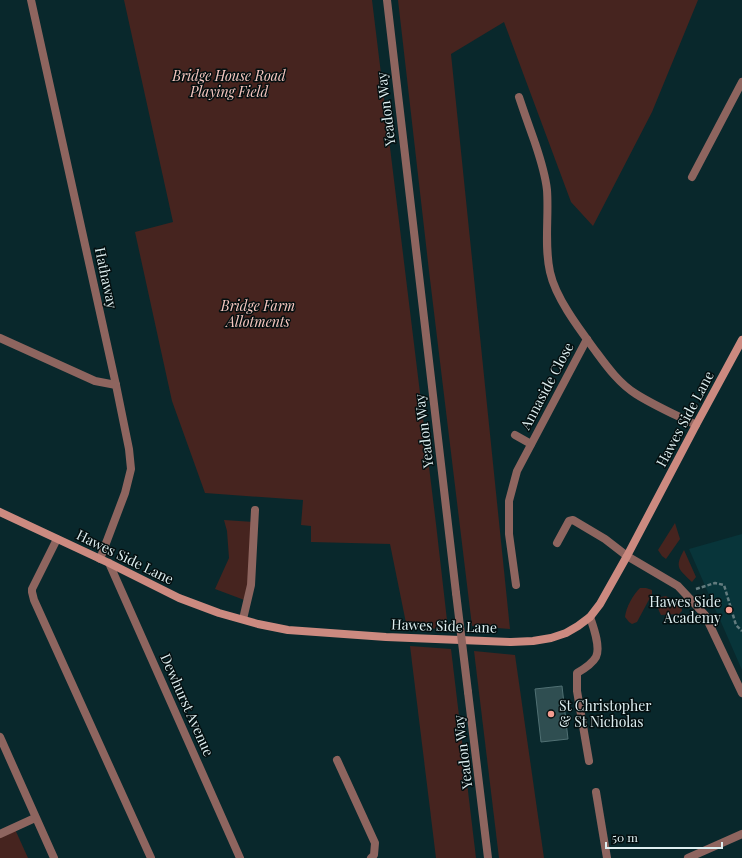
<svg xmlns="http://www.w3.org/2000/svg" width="742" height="858" font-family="'Playfair Display',serif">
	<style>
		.built { fill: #08353a }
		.green { fill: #46241f }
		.building { fill: #2f4e51; stroke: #507073 }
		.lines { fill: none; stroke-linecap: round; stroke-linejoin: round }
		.path { stroke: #627b7e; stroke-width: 2.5; stroke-dasharray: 4 2; stroke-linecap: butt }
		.service { stroke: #8e655f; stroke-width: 8 }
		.minor { stroke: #8e655f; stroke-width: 8 }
		.tertiary { stroke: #8e655f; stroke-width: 8 }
		.secondary { stroke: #cc8a80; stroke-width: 8 }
		.tertiary-bridge { stroke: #8e655f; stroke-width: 8 }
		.poi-dot { fill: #f59c90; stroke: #040f10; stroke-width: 1.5 }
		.labels { text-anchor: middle; stroke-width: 3; stroke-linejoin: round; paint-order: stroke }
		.park-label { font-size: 14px; font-style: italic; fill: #f6c7c0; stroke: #040f10 }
		.street-label { font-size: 14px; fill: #deeff1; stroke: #040f10 }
		.poi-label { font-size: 14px; fill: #deeff1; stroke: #040f10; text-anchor: end }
	</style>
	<rect width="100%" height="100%" fill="#09282c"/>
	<polygon class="built" points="742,534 742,670 689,549"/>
	<g class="green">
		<polygon points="124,0 372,0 436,524 448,629 407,628 390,544 311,542 311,526 301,525 303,500 205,493 172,401 135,232 173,222"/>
		<polygon points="398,0 698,0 652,112 593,226 571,202 504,22 451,54 510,629 472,626 429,271"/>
		<polygon points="224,520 254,522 247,601 215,589 229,558 227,531"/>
		<polygon points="675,523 680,539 666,559 662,556 658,550"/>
		<path d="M684,550L696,577L692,582C679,569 674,568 684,550Z"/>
		<path d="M640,588H646L652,590V594L637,622L632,624L629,622L625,617C626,607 633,595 640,588Z"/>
		<path d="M666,596L682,607V611L679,614L661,615C657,607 656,605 661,597Z"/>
		<polygon points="410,646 451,649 476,858 436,858"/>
		<polygon points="474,651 515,655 544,858 499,858"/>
		<polygon points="14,827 28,858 0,858 0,834"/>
	</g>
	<polygon class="building" points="562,686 568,739 541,742 535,689"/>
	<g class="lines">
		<polyline class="path" points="696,589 715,583 724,585 736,625 742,631"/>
		<g class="service">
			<polyline points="57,539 32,589 32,592 34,600 151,858"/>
			<polyline points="557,543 569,521 573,520 605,539 627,556"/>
			<polyline points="243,619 251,585 255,510"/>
			<path d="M589,761L577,691V673C584,669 592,664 596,657C601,647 593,626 590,617"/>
			<polyline points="0,834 35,818"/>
		</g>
		<g class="minor">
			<polyline points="31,0 116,385 129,449 131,469 125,493 100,559"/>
			<path d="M519,97C524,112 529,126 534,140C540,158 545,172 547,190C549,217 544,245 550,272C556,299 580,330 597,353C608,368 620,384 636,394C655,406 676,415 696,425"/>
			<polyline points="692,177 742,82"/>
			<polyline points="0,338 95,381 116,385"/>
			<polyline points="515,435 531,444"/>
			<polyline points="109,563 240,858"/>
			<polyline points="516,585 509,534 509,501 517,471 587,339"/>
			<polyline points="337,760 375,843 374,855 371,858"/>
			<polyline points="596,792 607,858"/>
			<polyline points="688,858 742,834"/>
		</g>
		<g class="tertiary">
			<polyline points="387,0 456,593"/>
			<polyline points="627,556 678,586 705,615 742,693"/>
			<polyline points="468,692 488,858"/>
			<polyline points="0,737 54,858"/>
		</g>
		<polyline class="secondary" points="0,512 109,563 179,598 219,613 258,624 288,630 386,637 511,642 533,641 551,638 566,633 578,626 590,617 600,604 627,556 696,425 742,340"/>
		<polyline class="tertiary-bridge" points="456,593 468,692"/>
	</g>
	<g class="poi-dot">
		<circle cx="729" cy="610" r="4"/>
		<circle cx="551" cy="714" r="4"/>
	</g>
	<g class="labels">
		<g class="park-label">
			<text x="229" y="81">Bridge House Road<tspan x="229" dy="16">Playing Field</tspan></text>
			<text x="258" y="311">Bridge Farm<tspan x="258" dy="16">Allotments</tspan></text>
		</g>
		<g class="street-label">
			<text transform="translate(386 109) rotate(-97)" y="5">Yeadon Way</text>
			<text transform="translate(106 278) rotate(78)" y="5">Hathaway</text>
			<text transform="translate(547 386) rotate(-62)" y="5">Annaside Close</text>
			<text transform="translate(685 419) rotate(-62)" y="5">Hawes Side Lane</text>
			<text transform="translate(424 431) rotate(-97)" y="5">Yeadon Way</text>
			<text transform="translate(125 557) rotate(26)" y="5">Hawes Side Lane</text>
			<text transform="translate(444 626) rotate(2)" y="5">Hawes Side Lane</text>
			<text transform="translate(187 705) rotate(66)" y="5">Dewhurst Avenue</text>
			<text transform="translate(463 752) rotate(-97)" y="5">Yeadon Way</text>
		</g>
		<g class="poi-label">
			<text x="721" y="607">Hawes Side<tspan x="721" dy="16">Academy</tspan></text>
			<text x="559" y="711" text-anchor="start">St Christopher<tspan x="559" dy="16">&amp; St Nicholas</tspan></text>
		</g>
	</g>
	<path d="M606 842v6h116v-6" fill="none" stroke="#deeff1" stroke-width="2"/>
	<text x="612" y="842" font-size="12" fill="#deeff1" stroke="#040f10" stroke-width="3" paint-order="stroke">50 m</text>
</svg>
